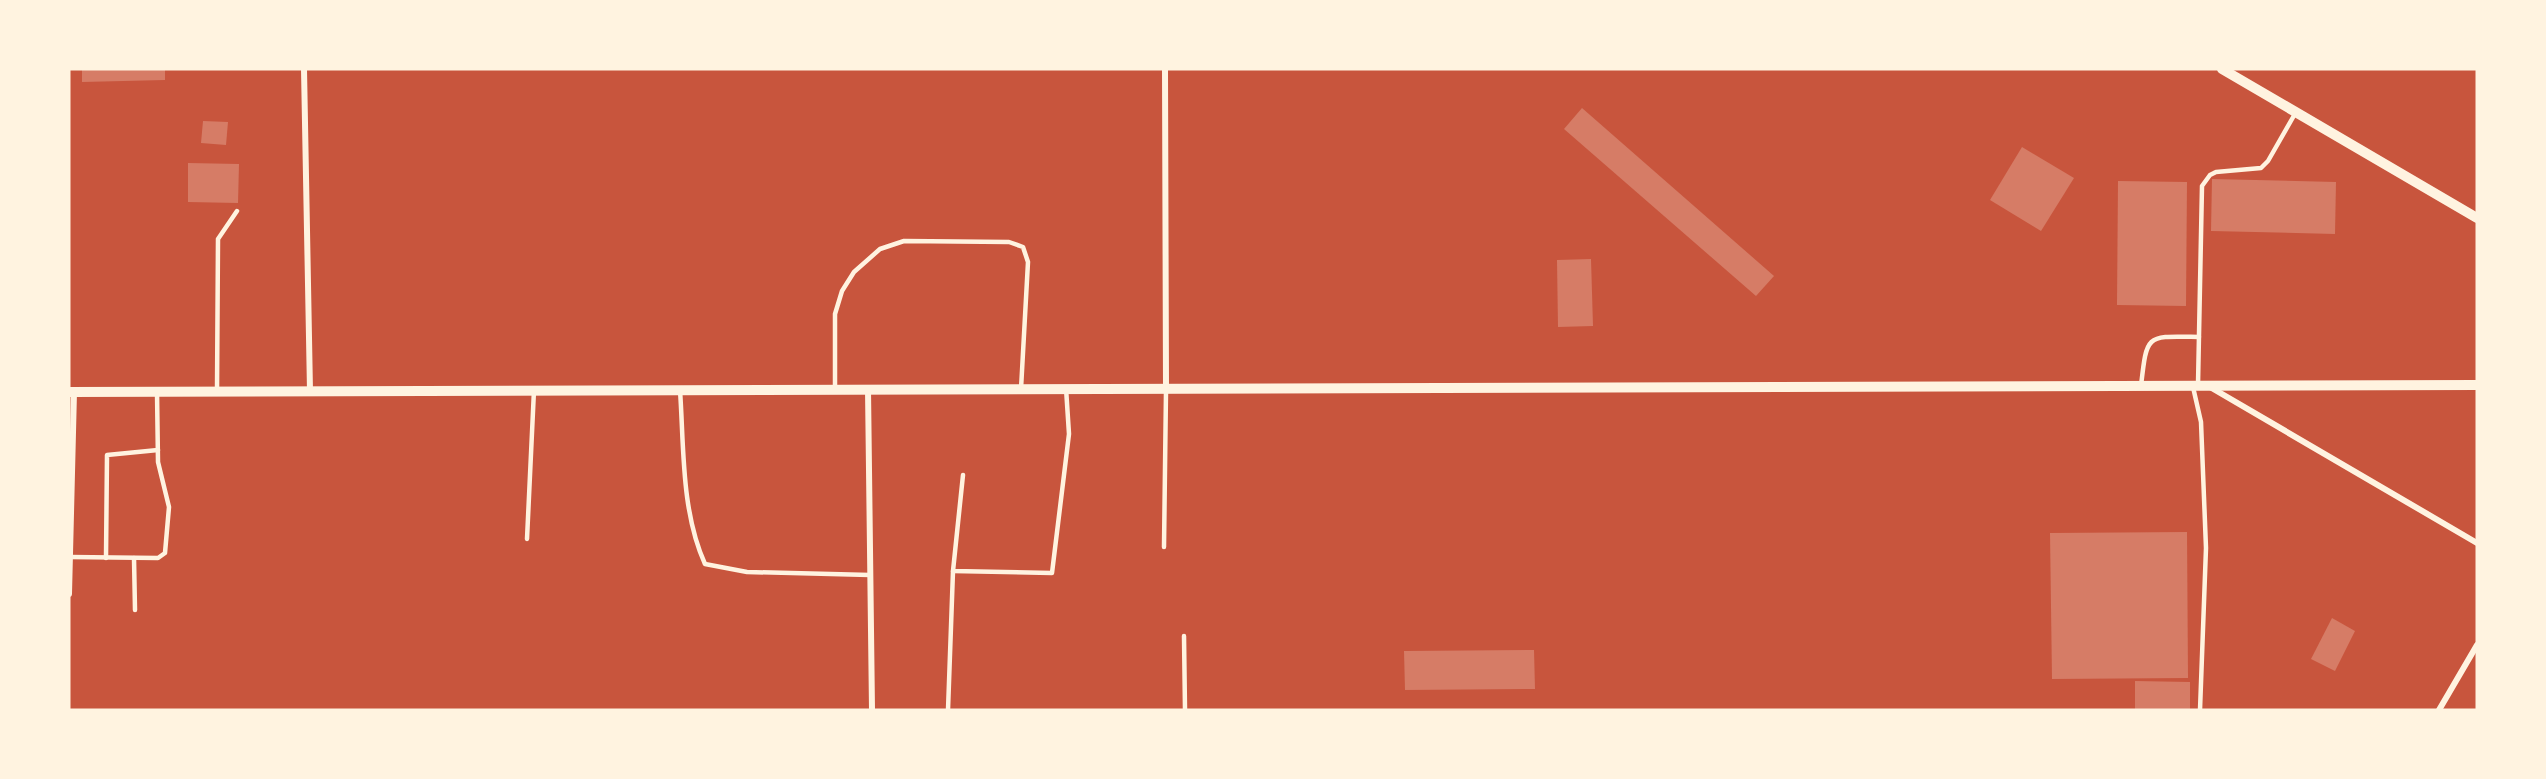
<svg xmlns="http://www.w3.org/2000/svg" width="2546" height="779" font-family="Overpass,sans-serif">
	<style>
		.building { fill: #d67c66 }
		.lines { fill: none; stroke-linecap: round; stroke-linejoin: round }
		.service { stroke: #fff3e0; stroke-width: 4.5 }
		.minor { stroke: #fff3e0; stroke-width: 6 }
		.tertiary { stroke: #fff3e0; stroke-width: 10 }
	</style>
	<rect width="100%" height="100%" fill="#c8553d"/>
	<g class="building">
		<polygon points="82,69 165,69 165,80 82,82"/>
		<polygon points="1582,108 1774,276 1756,296 1564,129"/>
		<polygon points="203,121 228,122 226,145 201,143"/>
		<polygon points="2022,147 2074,178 2041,231 1990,200"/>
		<polygon points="188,163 239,164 238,203 188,202"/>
		<polygon points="2212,179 2336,182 2335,234 2211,231"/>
		<polygon points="2118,181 2187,182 2186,306 2117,305"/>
		<polygon points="1591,259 1593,326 1558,327 1557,260"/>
		<polygon points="2187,532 2188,678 2052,679 2050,533"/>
		<polygon points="2332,618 2355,631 2335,671 2311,659"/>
		<polygon points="1534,650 1535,689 1405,690 1404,651"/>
		<polygon points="2135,681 2190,682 2190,710 2135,710"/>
	</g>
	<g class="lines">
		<g class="service">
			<polyline points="2198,385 2202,186 2210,175 2216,172 2261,168 2268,161 2296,112"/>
			<path d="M2141,386C2147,333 2146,336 2199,337"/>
			<polyline points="2193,387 2201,422 2206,548 2200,710"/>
			<path d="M680,390C684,447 681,511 705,564L747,572L870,575"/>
			<polyline points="835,390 835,314 842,291 854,272 880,249 904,241 1009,242 1023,247 1028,262 1021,389"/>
			<polyline points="217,392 218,239 237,211"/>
			<polyline points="963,475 953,571 1052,573 1069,434 1066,388"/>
			<polyline points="527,539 534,390"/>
			<polyline points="1164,547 1166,391"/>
			<polyline points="70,557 158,558 165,553 169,507 158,462 157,392"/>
			<polyline points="106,558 107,455 158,450"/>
			<polyline points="134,558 135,610"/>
			<polyline points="1184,636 1185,710"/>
			<polyline points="948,710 953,571"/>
		</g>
		<g class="minor">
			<polyline points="304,69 310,391"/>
			<polyline points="1165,69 1166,388"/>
			<polyline points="2210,387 2477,543"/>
			<polyline points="868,389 872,710"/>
			<polyline points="69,594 74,392"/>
			<polyline points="2439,710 2477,645"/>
		</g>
		<g class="tertiary">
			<polyline points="2222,69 2477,218"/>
			<polyline points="69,392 2477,385"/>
		</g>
	</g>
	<rect width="2546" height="779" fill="none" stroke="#fff3e0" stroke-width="141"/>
</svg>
